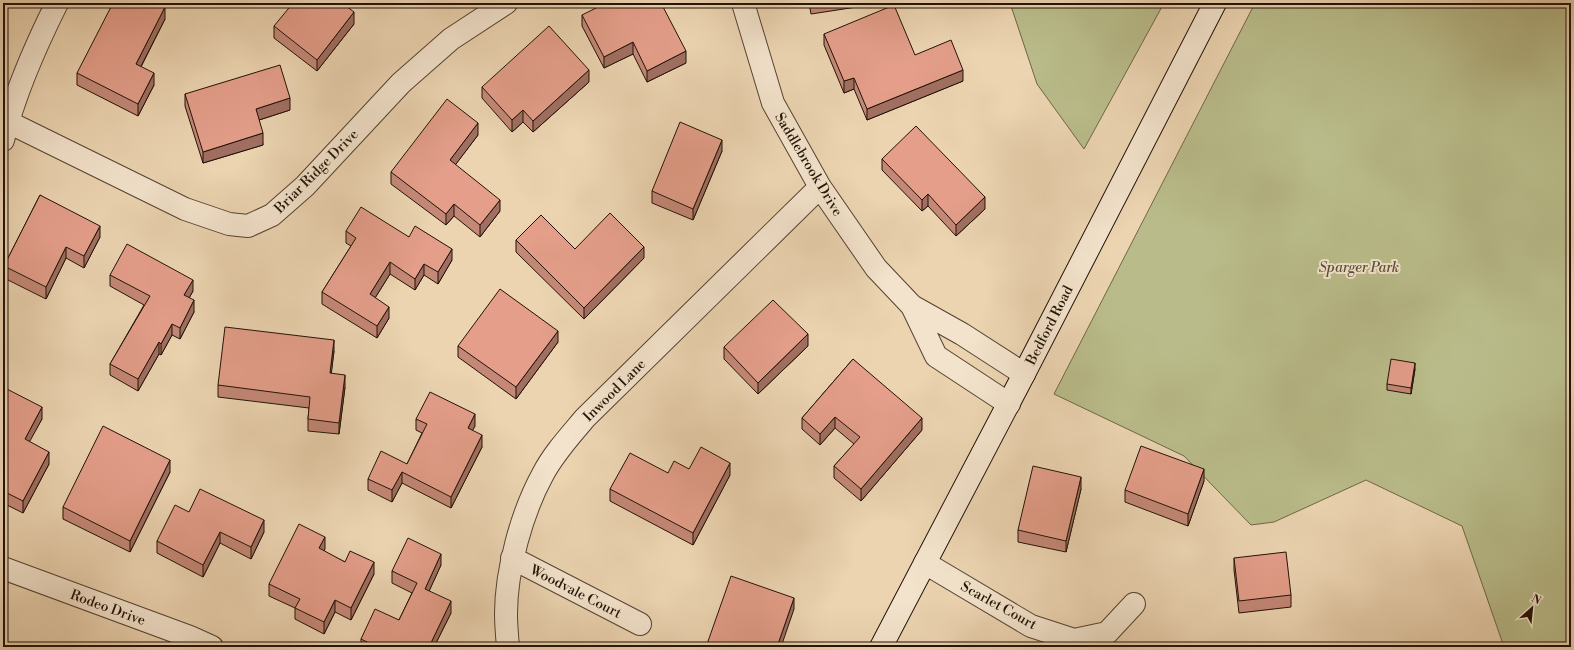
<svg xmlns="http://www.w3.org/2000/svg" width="1574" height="650" font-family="'Libre Bodoni',serif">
  <rect width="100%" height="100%" fill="#ecd4b1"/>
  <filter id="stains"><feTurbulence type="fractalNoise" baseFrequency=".005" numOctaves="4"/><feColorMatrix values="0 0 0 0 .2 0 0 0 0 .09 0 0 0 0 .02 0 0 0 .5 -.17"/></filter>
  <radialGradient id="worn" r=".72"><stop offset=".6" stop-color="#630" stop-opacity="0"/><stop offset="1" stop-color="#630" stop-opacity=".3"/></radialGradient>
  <path fill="#b9bc8a" stroke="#6e6748" d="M1010,3H1164L1084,149L1037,84Z
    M1255,3H1571V647H1504L1462,526L1366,480L1274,522L1251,525L1184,456L1054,394Z"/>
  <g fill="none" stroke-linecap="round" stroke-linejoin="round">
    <defs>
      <path id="street" d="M743,3L773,103L820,187L876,268L912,306L962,334L1024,374
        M8,122L185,209L229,224L248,226L272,215L305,186L401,83L451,39L506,3
        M3,140C15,92 35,47 57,3
        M912,306L936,356L1009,404
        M512,558L640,624
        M925,563L1031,626L1074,640L1107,633L1134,604
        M3,568L190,637L212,647
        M508,647C507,636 506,625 506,614C506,570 522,512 543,474C554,453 570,436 585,418L820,187"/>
      <path id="secondary" d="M881,647L1024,374L1215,3"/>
    </defs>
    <use href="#street" stroke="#544231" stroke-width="24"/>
    <use href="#secondary" stroke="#221206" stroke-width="24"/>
    <use href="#street" stroke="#f3e3cc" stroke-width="22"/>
    <use href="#secondary" stroke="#f3e3cc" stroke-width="22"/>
  </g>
  <path fill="#c48877" stroke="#221206" d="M809,3H883L811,14Z
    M582,15L686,63L647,82L633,54L604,68L582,26Z
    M165,19L141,67L154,85L138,116L77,85V73Z
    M354,24L317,71L274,38V26Z
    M824,34L915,55L963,81L867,120L854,89L844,93L824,45Z
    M589,82L533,132L523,122L512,132L482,98V87Z
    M185,94L290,110L259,120L263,145L203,163L185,106Z
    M478,135L455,165L500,211L480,237L454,216L446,225L391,184V172Z
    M722,151L693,220L652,203V191Z
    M882,159L985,209L956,236L928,206L922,211L882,170Z
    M40,195L100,237L84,268L66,258L46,299L4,278V266Z
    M346,231L409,237L452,260L438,284L424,275L415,290L390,274L375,298L389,318L377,338L322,304V292L351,246L346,243Z
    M516,240L575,249L644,258L584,319L516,252Z
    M110,275L193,291L189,298L194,312L180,339L172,335L161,355L159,354L138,391L110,375V364L144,305L110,286Z
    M558,342L516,399L458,357V346Z
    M808,346L758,394L724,359V347Z
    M334,351L331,373L345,387L339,434L308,431V419L309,408L218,397V385Z
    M853,359L922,430L861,501L834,478V466L854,444L835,428L820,445L802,429V418Z
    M1415,369L1411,394L1387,390V384Z
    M3,387L42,419L29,441L49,464L23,513L3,503Z
    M416,419L475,426L472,430L482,447L451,508L402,483L392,502L368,490V479L407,464L422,433L416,430Z
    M689,469L730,475L693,545L610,501V489L668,473Z
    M170,472L130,552L63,519V507Z
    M1204,481L1188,526L1125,502V490Z
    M1081,489L1066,552L1018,542V530Z
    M189,512L264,532L251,559L220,543L203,577L157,553V541Z
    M325,549L323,551L345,562L374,574L351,620L335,612L324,634L295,619V608L269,596V584Z
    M1234,558L1291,595V607L1239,613L1234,570Z
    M441,565L429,591L451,613L434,647H361V639L399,620L412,593L392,583V571Z"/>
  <path fill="#a06f61" stroke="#221206" d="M165,7V19L136,76V64Z
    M354,12V24L317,71V60Z
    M633,42V54L604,68V57Z
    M686,51V63L647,82V71Z
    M589,70V82L533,132V121Z
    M963,70V81L867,120V109Z
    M154,73V85L138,116V104Z
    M854,78V89L844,93V81Z
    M290,98V110L256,121V109Z
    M523,110V122L512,132V120Z
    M478,123V135L450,172V160Z
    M263,133V145L203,163V152Z
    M722,140V151L693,220V209Z
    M928,194V206L922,211V200Z
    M985,197V209L956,236V225Z
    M500,200V211L480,237V225Z
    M454,204V216L446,225V214Z
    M100,226V237L84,268V256Z
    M66,247V258L46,299V287Z
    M644,247V258L584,319V308Z
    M452,249V260L438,284V272Z
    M390,262V274L370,306V294Z
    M424,264V275L415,290V279Z
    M193,280V291L184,307V295Z
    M194,300V312L180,339V328Z
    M389,307V318L377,338V326Z
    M172,324V335L161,355V344Z
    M558,331V342L516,399V387Z
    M808,334V346L758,394V383Z
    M334,340V351L330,385V373Z
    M159,342V354L138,391V379Z
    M1415,363V369L1411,394V388Z
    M345,375V387L339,434V423Z
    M42,407V419L25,450V439Z
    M475,414V426L468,439V428Z
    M835,417V428L820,445V434Z
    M922,418V430L861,501V489Z
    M482,435V447L451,508V497Z
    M49,452V464L23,513V501Z
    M170,460V472L130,552V541Z
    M730,463V475L693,545V533Z
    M1204,469V481L1188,526V514Z
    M402,472V483L392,502V490Z
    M1081,477V489L1066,552V541Z
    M264,520V532L251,559V547Z
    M220,532V543L203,577V565Z
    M325,537V549L319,560V548Z
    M441,554V565L425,600V589Z
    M374,562V574L351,620V608Z
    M794,598V609L781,647H777Z
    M335,600V612L324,634V622Z
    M451,601V613L434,647H429Z"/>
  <path fill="#e49e8a" stroke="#221206" d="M113,3H157L165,7L136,64L154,73L138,104L77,73Z
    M293,3H342L354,12L317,60L274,26Z
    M606,3H661L686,51L647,71L633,42L604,57L582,15Z
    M894,5L915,55L951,40L963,70L867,109L854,78L844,81L824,34Z
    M549,26L589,70L533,121L523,110L512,120L482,87Z
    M280,65L290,98L256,109L263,133L203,152L185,94Z
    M447,99L478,123L450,160L500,200L480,225L454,204L446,214L391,172Z
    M680,122L722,140L693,209L652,191Z
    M916,126L985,197L956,225L928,194L922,200L882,159Z
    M40,195L100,226L84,256L66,247L46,287L4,266Z
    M361,207L409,237L415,226L452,249L438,272L424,264L415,279L390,262L370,294L389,307L377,326L322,292L356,238L346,231Z
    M610,213L644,247L584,308L516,240L541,215L575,249Z
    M127,244L193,280L184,295L194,300L180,328L172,324L161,344L159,342L138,379L110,364L150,296L110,275Z
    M500,289L558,331L516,387L458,346Z
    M773,300L808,334L758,383L724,347Z
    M225,327L334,340L330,373L345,375L339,423L308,419L310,397L218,385Z
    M853,359L922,418L861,489L834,466L860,437L835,417L820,434L802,418Z
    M1391,359L1415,363L1411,388L1387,384Z
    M3,387L42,407L25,439L49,452L23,501L3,491Z
    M430,392L475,414L468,428L482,435L451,497L402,472L392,490L368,479L381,451L407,464L427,424L416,419Z
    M103,426L170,460L130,541L63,507Z
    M1141,446L1204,469L1188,514L1125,490Z
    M701,447L730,463L693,533L610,489L630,453L668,473L674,461L689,469Z
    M1033,466L1081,477L1066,541L1018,530Z
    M200,489L264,520L251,547L220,532L203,565L157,541L175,505L189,512Z
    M299,524L325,537L319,548L345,562L350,551L374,562L351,608L335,600L324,622L295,608L300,599L269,584Z
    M408,538L441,554L425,589L451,601L429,647H377L361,639L375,609L399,620L417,583L392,571Z
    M1286,552L1291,595L1239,601L1234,558Z
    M731,576L794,598L777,647H706Z"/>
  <g text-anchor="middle" stroke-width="4" stroke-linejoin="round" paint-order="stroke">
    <g font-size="14" fill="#221206" stroke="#f3e3cc">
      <text transform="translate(809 164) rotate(59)" y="5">Saddlebrook Drive</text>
      <text transform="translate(316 171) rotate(-45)" y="5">Briar Ridge Drive</text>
      <text transform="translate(1049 325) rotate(-63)" y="5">Bedford Road</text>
      <text transform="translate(614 390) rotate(-45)" y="5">Inwood Lane</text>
      <text transform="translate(576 591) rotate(27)" y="5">Woodvale Court</text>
      <text transform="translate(999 605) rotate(29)" y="5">Scarlet Court</text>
      <text transform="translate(108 607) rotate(20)" y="5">Rodeo Drive</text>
    </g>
    <g font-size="14" font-style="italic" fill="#574e34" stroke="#f3e3cc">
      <text x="1359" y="272">Sparger Park</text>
    </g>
  </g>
  <rect width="1574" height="650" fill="none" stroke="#ecd4b1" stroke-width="16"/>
  <rect x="4" y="4" width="1566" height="642" fill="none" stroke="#221206" stroke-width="2"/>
  <rect x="8" y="8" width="1558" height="634" fill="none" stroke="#221206"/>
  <g transform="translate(1532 608) rotate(27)" stroke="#f3e3cc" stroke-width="3" paint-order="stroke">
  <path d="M0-3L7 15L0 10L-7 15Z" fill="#221206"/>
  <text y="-6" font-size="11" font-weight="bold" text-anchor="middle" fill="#221206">N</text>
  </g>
  <rect width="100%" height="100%" filter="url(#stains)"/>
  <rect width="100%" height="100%" fill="url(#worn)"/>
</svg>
